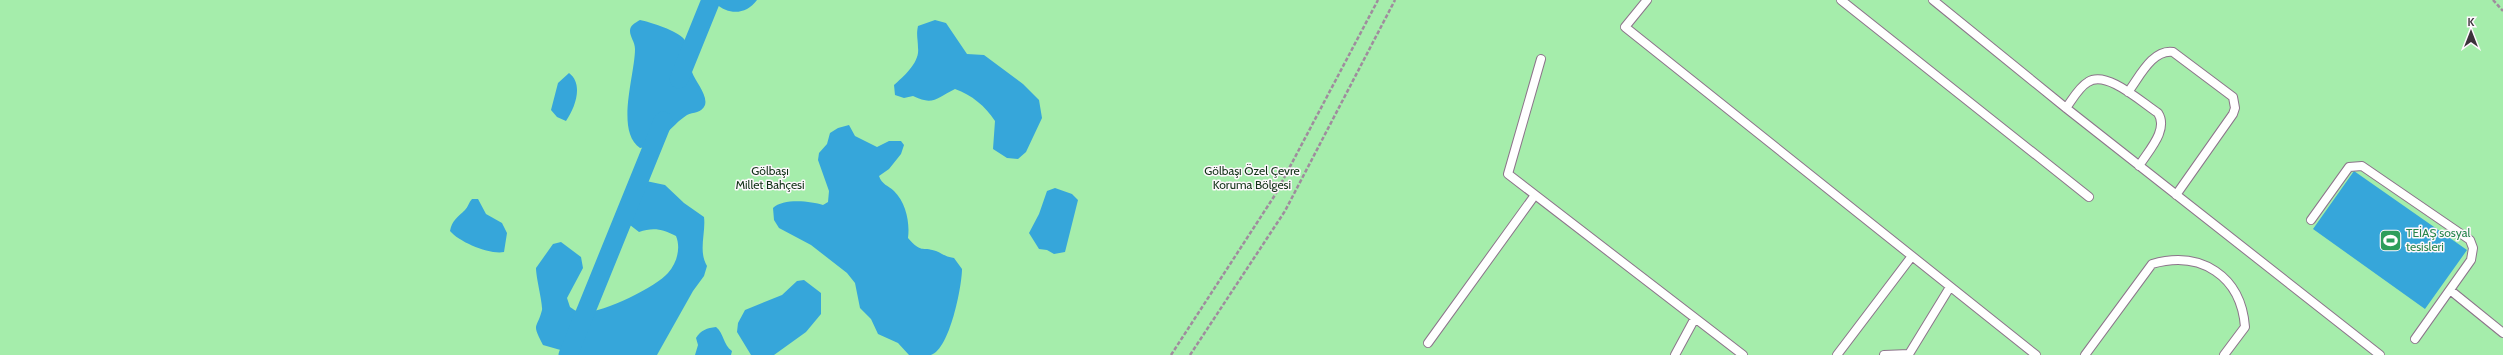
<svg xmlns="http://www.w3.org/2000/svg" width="2503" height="355" font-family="Cabin,sans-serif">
  <rect width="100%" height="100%" fill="#ffe3fb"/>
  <path fill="#a5edab" d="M0,0H2503V355H0Z"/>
  <path fill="#36a6da" d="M718,0H757C746,15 729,15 716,4Z
    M640,20C650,22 678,31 684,39C691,48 688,61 692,72C695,81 708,95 705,105C702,113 693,112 687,115C670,126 661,145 640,148C615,131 635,75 635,49C635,42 630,37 630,31C630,25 635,23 640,20Z
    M935,20L946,23L967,54L984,55L1023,84L1039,100L1042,118L1026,152L1018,159L1007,158L993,149L995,121C985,106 972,95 955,89C937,98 933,106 913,96L904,98L895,95L894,85C904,76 920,62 918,48C918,39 916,35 918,26Z
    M569,73C584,84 575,108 566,121L557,117L551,110L558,83Z
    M849,125L855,136L877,147L889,141H901L904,145L901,154L889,169L879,176C882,185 888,185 894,191C906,203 910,222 908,238C922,254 921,246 936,251C943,254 946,257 954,258L962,269C962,286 950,349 931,355C924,355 915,355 909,355L898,343L878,334L871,319L860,308L855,283L847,273L811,245L779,228L774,220L773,208C783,198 811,201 823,205L828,202L829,191L818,160L819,153L827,144L830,133L838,128Z
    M2354,171L2467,250L2425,309L2313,229Z
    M646,181L665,185L684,203L704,217C706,233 698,251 707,266L704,276L693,291L657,355H578L543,345C531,322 537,330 542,310C543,304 536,278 536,268L553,244L561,242L581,257L583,268L567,298L570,307C573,309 576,311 578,312C596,317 656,287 668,273C677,263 681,248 676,236C663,229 653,227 639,232L630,225C623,203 618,187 646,181Z
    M1055,188L1072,194L1078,200L1065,252L1054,254L1047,250L1039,249L1029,233L1039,214L1047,191Z
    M472,199H478L486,214L502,223L507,233L504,252C490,255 459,242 450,231C452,220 457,218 465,210C468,207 469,202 472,199Z
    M804,280L821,293V314L806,332L774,355H751L737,332L738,323L745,310L782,295L797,281Z
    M716,327C724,333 723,345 732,351L731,355H695L698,345L696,338C701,330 707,328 716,327Z"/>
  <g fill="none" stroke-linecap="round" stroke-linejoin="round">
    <path stroke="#36a6da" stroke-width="19" d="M679,79L711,0
      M568,355L663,121"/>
    <defs>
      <path id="service" d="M1647,0L1625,27L2036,355
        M1841,0L2089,197
        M1933,0L2066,108L2380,355
        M1541,59L1508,174L1743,355
        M2128,92C2139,78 2152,49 2173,52L2233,97L2235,108L2233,114L2176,195
        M2066,108C2072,100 2079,87 2088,82C2107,70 2141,102 2158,113C2169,130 2148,151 2139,166
        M2311,220L2349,167L2362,166L2470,240L2473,248L2471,260L2415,339
        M2450,290L2503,333
        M1428,343L1535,195
        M1675,355L1695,318
        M1837,355L1912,256
        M1884,355L1909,354L1950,287
        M2085,355L2152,264C2201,250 2241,276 2245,327L2224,355"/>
    </defs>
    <use href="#service" stroke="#8c748a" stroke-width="10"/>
    <path stroke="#9f8c9d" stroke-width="2.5" stroke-dasharray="4 2" stroke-linecap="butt" d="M2493,0L2503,11
      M1171,355L1275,195L1378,0
      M1190,355L1285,211L1395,0"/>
    <use href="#service" stroke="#fff" stroke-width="8"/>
  </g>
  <defs>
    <symbol id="stadium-square" viewBox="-11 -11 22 22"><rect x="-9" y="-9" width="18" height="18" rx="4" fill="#2e9e5b" stroke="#fef8fd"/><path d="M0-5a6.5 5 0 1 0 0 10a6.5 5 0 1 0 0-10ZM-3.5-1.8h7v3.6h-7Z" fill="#fff"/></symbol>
  </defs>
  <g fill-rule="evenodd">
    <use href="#stadium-square" x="2378" y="228" width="25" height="25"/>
  </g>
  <g text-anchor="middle" stroke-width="3" stroke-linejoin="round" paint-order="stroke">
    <g font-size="12" fill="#123217" stroke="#fef8fd">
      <text x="770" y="175">Gölbaşı<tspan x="770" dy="14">Millet Bahçesi</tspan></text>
      <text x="1252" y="175">Gölbaşı Özel Çevre<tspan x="1252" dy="14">Koruma Bölgesi</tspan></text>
    </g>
    <g font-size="12" fill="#27864d" stroke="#fef8fd" text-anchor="start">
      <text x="2406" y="237">TEİAŞ sosyal<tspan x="2406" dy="14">tesisleri</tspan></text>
    </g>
  </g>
  <g transform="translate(2471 32)" stroke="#fef8fd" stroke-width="3" paint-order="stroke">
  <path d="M0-3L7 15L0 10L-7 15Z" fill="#3c323b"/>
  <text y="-6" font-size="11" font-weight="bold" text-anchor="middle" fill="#3c323b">K</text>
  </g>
</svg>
